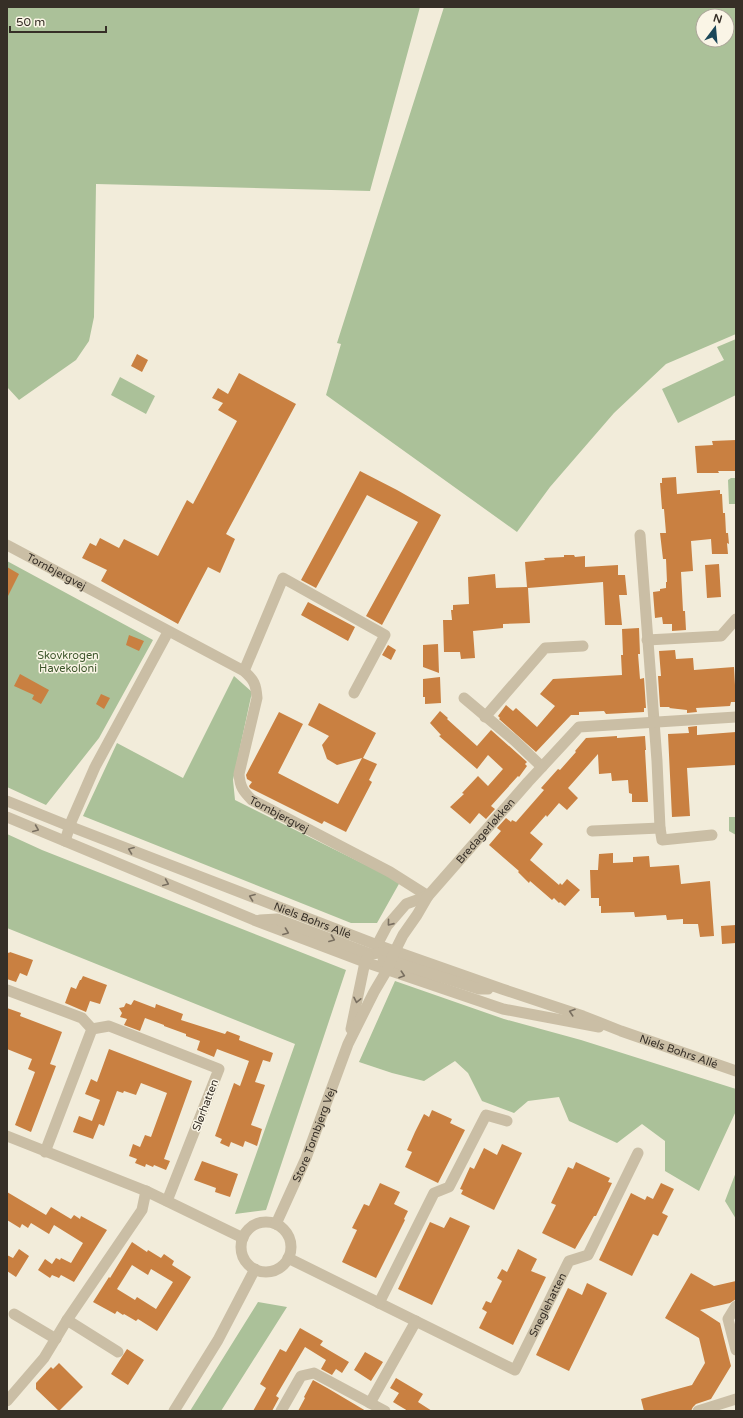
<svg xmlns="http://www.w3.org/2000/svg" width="743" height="1418" font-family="'Varela Round',sans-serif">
  <rect width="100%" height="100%" fill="#f2ecda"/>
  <path fill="#abc199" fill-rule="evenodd" d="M7,7H420L370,191L96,184L94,317L89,341L76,360L19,400L7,387Z
    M444,7H736V334L666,364L614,413L550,487L517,532L326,395L341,344L337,343ZM703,16H727V40H703Z
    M736,339V395L678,423L662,389L724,360L717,347Z
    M120,377L155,396L146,414L111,395Z
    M731,478H736V504H729L728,480Z
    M7,561L153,640L99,738L46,805L7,787Z
    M234,676L252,692L233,780L235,800L400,882L377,923H351L83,816L117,743L183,778Z
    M729,817H736V835L729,831Z
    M7,834L42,850L346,970L266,1210L235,1214L295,1044L7,928Z
    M395,981L504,1019L581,1040L736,1089V1111L699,1191L665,1171V1141L642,1124L617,1143L569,1121L559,1097L528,1101L514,1113L482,1101L468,1073L455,1061L424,1081L392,1073L359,1062Z
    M736,1172V1219L725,1201Z
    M258,1302L287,1307L221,1411H190Z"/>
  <path fill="#c98041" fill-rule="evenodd" d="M137,354L148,360L142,372L131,366Z
    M239,373L296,404L226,534L235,539L220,573L208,567L178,624L101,581L107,570L82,558L90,543L96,546L100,538L119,548L124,539L158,556L187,500L193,504L237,421L218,410L223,403L212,398L218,388L228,394Z
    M736,440V471H718L719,473H697L695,446L713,445L712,441Z
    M360,471L397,490L441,515L382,625L366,616L418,522L367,495L316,588L301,580Z
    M676,477L677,494L720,490V494H722L723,513H725L726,533H728L729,544L727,543L728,554H712L711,539L691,541L693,571L681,572L683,611H685L686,630L672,631V624H663L662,617L655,618L653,592L660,591V589L666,588V582H667L666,559H663L660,533H666L664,509H662L660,483H662V478Z
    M564,555H574L575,557L585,556V567L618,565V575H625L627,595H619L622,625H605L603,582L528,588L530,623L503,624V628L473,631L475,658L461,659L460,652H444L443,620H452L451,610H453V605L469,604L468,577L495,574L496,588L527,587L525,562L545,560L544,558L564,557Z
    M719,564L721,597L707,598L705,565Z
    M7,567L19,574L7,598Z
    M308,602L355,627L348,641L301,615Z
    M639,628L640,654H638L640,679L644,678L646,708H644V712L606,714L604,711L579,712V715H571L536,752L499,719L500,718L498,716L506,705L513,711L516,708L537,727L555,706L540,694L553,679L622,675L621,655H623L622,629Z
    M129,635L144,641L139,651L126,645Z
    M438,644L439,673L423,667V645Z
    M388,645L396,650L391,660L382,655Z
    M675,650L676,659L693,658L694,670L734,667L735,685L736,684V702H731L730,706L696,708L697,712L687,713V710L669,708L670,707H660L658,676H661L659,651Z
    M20,674L49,690L41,704L32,699L34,695L14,686Z
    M440,677L441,703L425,704V697H423V679Z
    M101,694L110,698L104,709L96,704Z
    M319,703L376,733L363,758L377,764L369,780L372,782L346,832L324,821L322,824L250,788L249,786L252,782L247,779L246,775L279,712L303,724L278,773L338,804L362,758L337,765L327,759L322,745L329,736L308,725Z
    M440,711L448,718L447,719L477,746L491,730L527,762L525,764L527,766L519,777L518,776L491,806L495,809L486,819L479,813L470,824L450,807L464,794L462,793L478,776L488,786L503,769L488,755L477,769L439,736L441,735L430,723Z
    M697,726V735L736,732V765L687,768L690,816L672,817L668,734L689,733L688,727Z
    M617,736V738L645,736L646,750H645L648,802H632V794L629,793L628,780L612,781L611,773L599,774L598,754L568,788L578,798L567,810L559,803L547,817L546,815L530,833L543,844L530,860L559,885L560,883L562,885L567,879L580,890L565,906L560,902L559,903L554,898L552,900L530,881L529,883L518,872L519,871L489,845L501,831L497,828L506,818L511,822L512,820L516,822L544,790L541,788L558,769L560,770L576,752L575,751L586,738Z
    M613,853V863L633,862V857L649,856L650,867L679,865L681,884L710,881L714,936L700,937L698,924H683V919L667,920L666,915L635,917L634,912L601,913V906H599V898H591L590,870H598L599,854Z
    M736,925V943L722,944L721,926Z
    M7,952L9,953L10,952L33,960L27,976L20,973L16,982L7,979Z
    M83,976L107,985L100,1004L90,1001L86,1012L65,1003L71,987L76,989L80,980H81Z
    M134,1000L155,1008L156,1004L183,1014L181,1020L225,1034L227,1031L240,1036L239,1040L273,1053L270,1062L263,1060L255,1082L265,1085L251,1125L262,1129L257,1146L245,1141L243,1147L231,1142L229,1147L220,1143L222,1139L215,1136L234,1083L240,1086L249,1061L217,1049L214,1057L197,1050L200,1041L186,1036V1034L164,1026V1025L145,1018L140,1031L124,1025L127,1019L120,1017L122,1013L119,1008L124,1007L126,1003L131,1005Z
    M7,1008L21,1013L20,1016L62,1032L50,1064L56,1066L31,1132L15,1125L35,1072L28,1069L32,1059L7,1049Z
    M109,1049L192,1081L164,1159L170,1161L166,1170L154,1165L153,1167L146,1164L145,1167L135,1163L137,1159L129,1156L133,1144L140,1147L145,1135L151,1137L167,1093L141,1083L136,1095L124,1091L123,1093L117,1091L104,1126L99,1124L93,1139L73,1132L79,1116L92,1121L100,1100L85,1094L91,1079L97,1082Z
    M432,1110L452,1119L450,1123L465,1130L438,1183L405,1167L412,1152L407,1150L415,1132L424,1114L429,1117Z
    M502,1144L522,1153L494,1210L461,1194L463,1190L460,1189L470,1167L474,1169L484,1148L497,1155Z
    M202,1161L238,1174L230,1197L215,1192L216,1188L194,1180Z
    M576,1162L610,1178L608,1182L612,1183L596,1216H594L575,1249L542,1233L556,1205L551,1203L568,1167L573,1169Z
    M380,1183L400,1192L394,1204L408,1211L404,1219L405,1220L376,1278L342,1262L357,1230L352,1228L364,1204L369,1206Z
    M661,1183L674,1189L662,1213L668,1216L658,1236L653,1234L632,1276L599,1260L631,1193L645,1200L647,1196L653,1199Z
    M7,1192L46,1215L51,1207L71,1219L74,1215L80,1219L81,1216L107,1230L74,1282L61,1275L59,1278L52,1275L50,1278L38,1270L45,1259L52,1264L56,1258L60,1260L61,1258L71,1263L83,1243L54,1225L49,1234L31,1223L28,1228L22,1224L20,1228L7,1220Z
    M450,1217L470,1226L432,1305L398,1289L430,1222L444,1228Z
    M132,1242L147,1252L148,1250L161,1258L164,1254L174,1261L172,1265L191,1277L157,1331L138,1319L136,1321L124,1314L123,1315L117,1311L115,1314L93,1302L109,1277L110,1278ZM132,1265L148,1275L151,1269L173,1282L156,1309L137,1297L135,1300L117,1289Z
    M19,1249L29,1256L16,1277L7,1271V1255L13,1258Z
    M518,1249L537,1259L531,1271L546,1277L513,1345L479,1328L487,1312L482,1309L486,1301L491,1303L502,1281L497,1278L502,1269L507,1272Z
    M691,1273L714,1286L736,1281V1299L730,1303L700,1310L720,1323L731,1366L711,1399L696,1404L693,1407L691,1411H644L641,1399L692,1385L705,1363L699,1338L665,1318Z
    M587,1283L607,1293L569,1371L536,1355L568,1288L582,1295Z
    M300,1328L323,1341L320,1345L349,1362L342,1373L336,1369L332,1375L321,1369L326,1360L305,1347L276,1396L279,1398L272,1411H253L266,1388L260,1384L280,1349L286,1352Z
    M127,1349L144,1360L128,1385L111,1374Z
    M365,1352L383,1362L371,1381L354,1370Z
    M59,1363L83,1387L59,1411L36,1389V1383L51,1367L53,1369Z
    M396,1378L423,1394L418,1402L432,1411H408L393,1402L399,1393L390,1388Z
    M313,1380L329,1389L366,1411H298L305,1398L304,1397Z"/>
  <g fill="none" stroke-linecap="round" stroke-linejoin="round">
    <g stroke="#cabea5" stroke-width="11">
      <path d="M640,535L657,761L660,828L662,840L712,835"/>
      <path id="s1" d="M7,545L244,671C254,680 256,684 257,698L239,774C240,787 243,791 252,800L390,872L428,896"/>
      <path d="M647,640L721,636L736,619"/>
      <path d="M244,671L283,578L385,635L354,693"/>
      <path d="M464,698L515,741L542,767"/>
      <path d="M485,717L545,648L583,646"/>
      <path d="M592,831L660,828"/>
      <path d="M65,841L71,822L95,767L168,632"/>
      <path d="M377,945L387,926L406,904L428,896"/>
      <path id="s2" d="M395,951L403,935L417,915L428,896L528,782L579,727L736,717"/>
      <path d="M7,990L82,1018L92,1029L45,1152"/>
      <path d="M92,1029L109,1026L219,1069L167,1201"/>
      <path d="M7,1136L146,1191L243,1238"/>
      <path id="s3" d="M288,1258L515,1370L569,1261L588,1255L638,1153"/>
      <path d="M379,1303L434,1193L449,1187L486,1115L507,1121"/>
      <path d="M736,1306L728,1319L736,1350"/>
      <path d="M14,1314L56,1339"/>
      <path d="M67,1320L118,1352"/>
      <path d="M7,1401L44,1358L67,1320L142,1210L146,1191"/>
      <path d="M370,1403L416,1321"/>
      <path d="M281,1411L301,1376L314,1373L385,1411"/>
      <path d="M698,1411L736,1399"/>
    </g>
    <g stroke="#cabea5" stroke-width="11">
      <path id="s4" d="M7,801L69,826L377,945L502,989L583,1016L621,1031L736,1071"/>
      <path d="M7,817L254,920L365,962L503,1009L599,1027"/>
      <path d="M260,920L277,919L370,954L390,952"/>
      <path d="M383,961H391L479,989H488"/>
      <path d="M351,1029L365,962L368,956"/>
      <circle cx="266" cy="1247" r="25"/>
      <path id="s5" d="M276,1224L306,1158L348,1044L374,992L387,970L395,951"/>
      <path d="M174,1411L218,1340L255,1269"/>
    </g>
  </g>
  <defs><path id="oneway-chevron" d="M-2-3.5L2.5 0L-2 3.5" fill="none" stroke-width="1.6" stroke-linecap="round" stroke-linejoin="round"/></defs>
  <g stroke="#796f60">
    <use href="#oneway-chevron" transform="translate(36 829) rotate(23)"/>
    <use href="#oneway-chevron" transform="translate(131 850) rotate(-159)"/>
    <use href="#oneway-chevron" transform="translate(166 883) rotate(23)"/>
    <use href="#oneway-chevron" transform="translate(252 897) rotate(-159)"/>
    <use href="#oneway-chevron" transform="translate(390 923) rotate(129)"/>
    <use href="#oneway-chevron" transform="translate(286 932) rotate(21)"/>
    <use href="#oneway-chevron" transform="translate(332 939) rotate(21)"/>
    <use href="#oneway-chevron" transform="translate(402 975) rotate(18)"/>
    <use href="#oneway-chevron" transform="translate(357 1000) rotate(102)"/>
    <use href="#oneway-chevron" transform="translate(572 1012) rotate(-162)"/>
  </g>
  <g text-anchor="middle" stroke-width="3" stroke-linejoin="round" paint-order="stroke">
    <g font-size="11" fill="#362f27" stroke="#faf5e6">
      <text dy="4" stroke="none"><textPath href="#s1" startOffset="56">Tornbjergvej</textPath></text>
      <text dy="4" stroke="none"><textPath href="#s1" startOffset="438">Tornbjergvej</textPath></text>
      <text dy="4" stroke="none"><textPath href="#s2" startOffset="151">Bredagerløkken</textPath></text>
      <text dy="4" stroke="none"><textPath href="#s4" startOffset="328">Niels Bohrs Allé</textPath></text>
      <text dy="4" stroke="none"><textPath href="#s4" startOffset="717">Niels Bohrs Allé</textPath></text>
      <text transform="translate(205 1105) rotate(-69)" y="4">Slørhatten</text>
      <text dy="4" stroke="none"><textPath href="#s5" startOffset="97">Store Tornbjerg Vej</textPath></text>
      <text dy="4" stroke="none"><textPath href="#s3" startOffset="326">Sneglehatten</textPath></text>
    </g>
    <g font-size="11" fill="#3c552a" stroke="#faf5e6">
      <text x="68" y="659">Skovkrogen<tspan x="68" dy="13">Havekoloni</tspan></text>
    </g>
  </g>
  <rect width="743" height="1418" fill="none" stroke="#362f27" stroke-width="16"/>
  <g transform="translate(715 28) rotate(16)"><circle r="19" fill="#faf5e6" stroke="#aca69a"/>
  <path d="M0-3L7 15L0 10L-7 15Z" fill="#1b4759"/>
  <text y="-6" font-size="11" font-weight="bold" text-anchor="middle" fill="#362f27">N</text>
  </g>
  <path d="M10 26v6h96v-6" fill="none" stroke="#362f27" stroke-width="2"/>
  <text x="16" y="26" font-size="12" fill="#362f27" stroke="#faf5e6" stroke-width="3" paint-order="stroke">50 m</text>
</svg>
